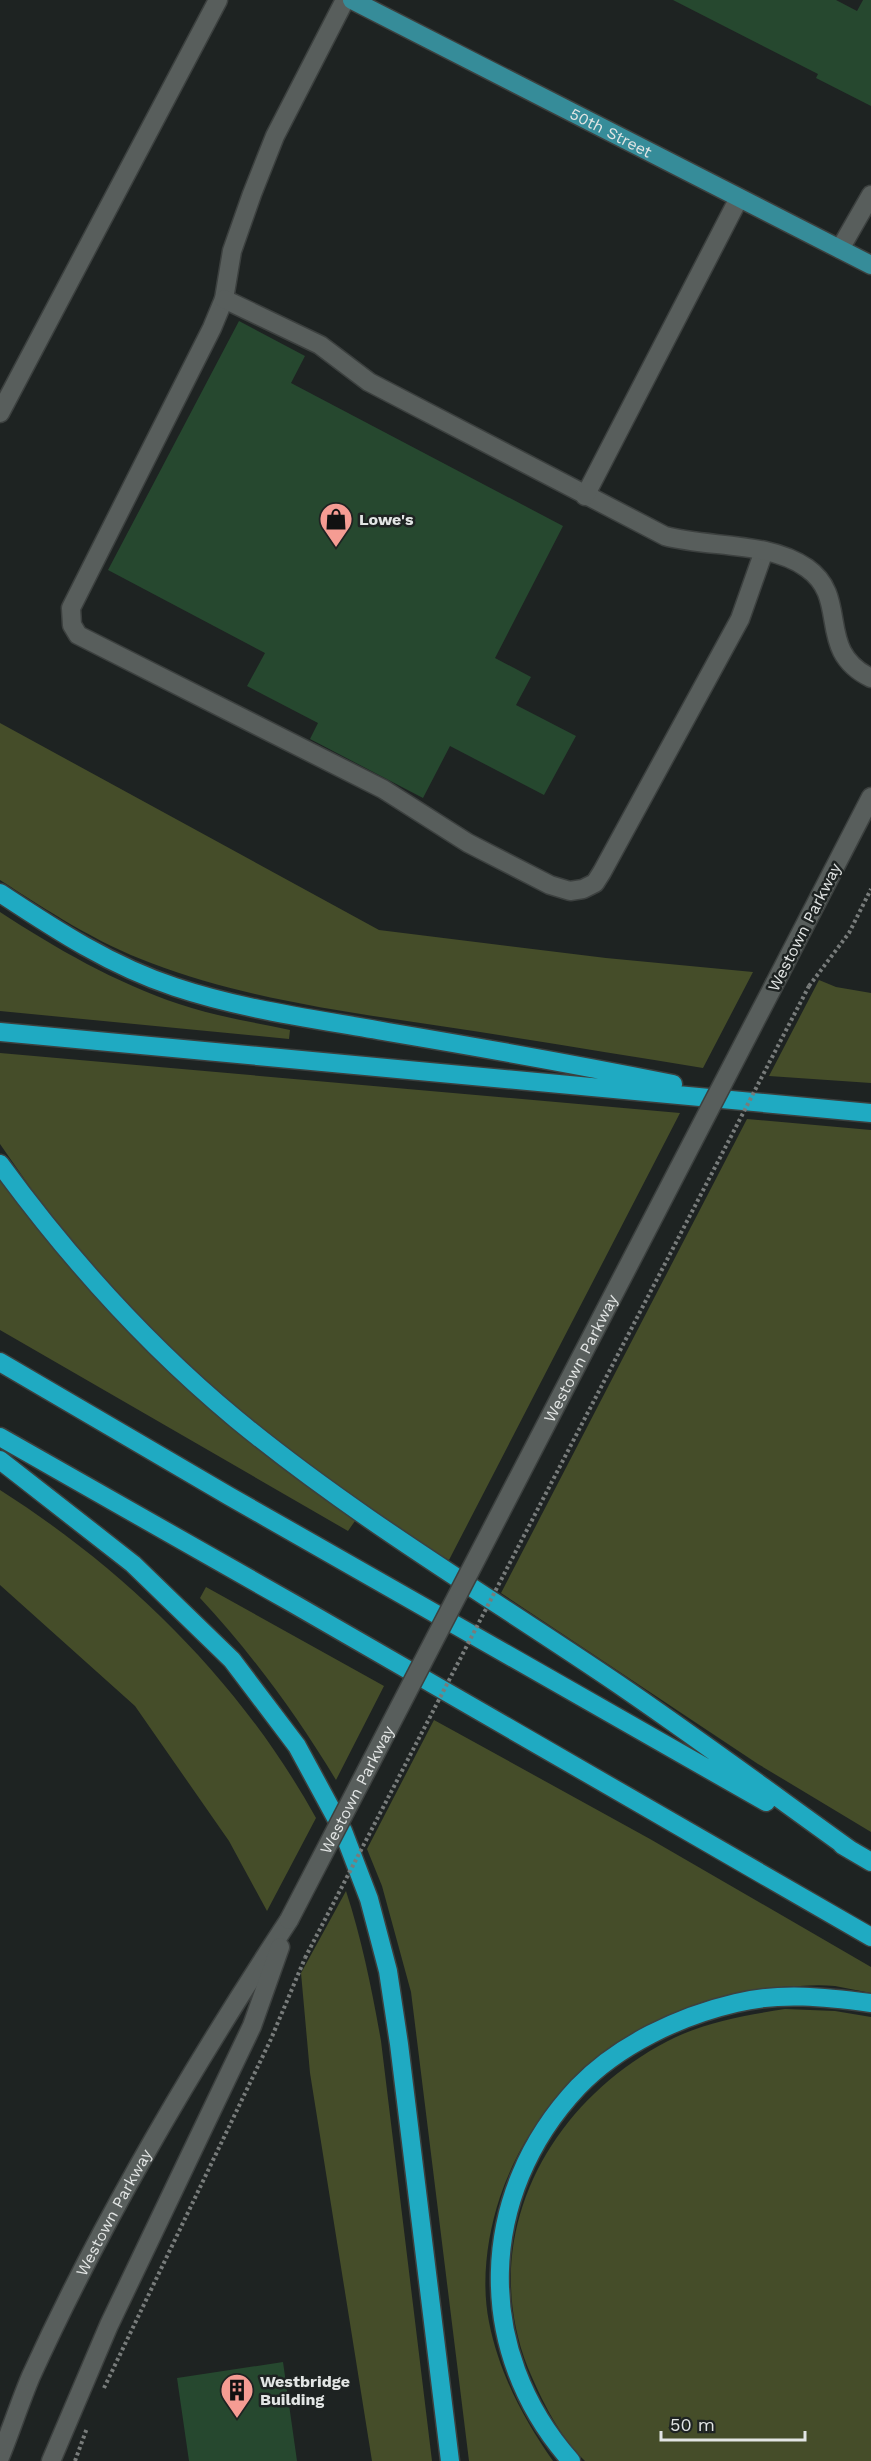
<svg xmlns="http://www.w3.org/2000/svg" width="871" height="2461" font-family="'Work Sans',sans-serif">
  <rect width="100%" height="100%" fill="#1e2322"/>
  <path fill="#454d29" d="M0,723L379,930L606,958L753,972L703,1068C618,1054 533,1040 447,1027C347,1012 246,999 151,963C97,943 48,911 0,880Z
    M0,912C55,948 116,983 179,1004C214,1016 253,1022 290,1030L289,1039L0,1011Z
    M819,980L836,987L871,993V1083L769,1076Z
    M0,1053L680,1113L449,1560L431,1551L381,1518L269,1437L193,1370L97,1274L50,1216L0,1144Z
    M747,1119L871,1130V1832L758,1764L501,1593Z
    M0,1180L67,1262L357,1518L348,1531L0,1330Z
    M0,1490C129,1572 242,1684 316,1818L267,1911L229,1841L135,1706L0,1585Z
    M206,1587L384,1686L336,1780C296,1714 252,1654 200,1598Z
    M434,1720L650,1839L871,1967V1993C859,1991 847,1988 835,1986C818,1984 799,1986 781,1987C655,1996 541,2076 500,2197C487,2236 481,2282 489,2322C499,2373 524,2420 553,2461H469L411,1992L382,1886L367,1849Z
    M346,1891C362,1940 372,1990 381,2041L432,2461H372L310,2073L301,1973Z
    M785,2009L835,2011L871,2017V2461H585C559,2436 542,2401 528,2368C475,2234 551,2097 676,2037C710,2021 748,2015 785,2009Z"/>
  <path fill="#26482f" d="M673,0H836L857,11L863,0H871V106L816,78L818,74Z
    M239,321L305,356L291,383L563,526L495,658L531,677L516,705L576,736L544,795L450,746L423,798L310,739L318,723L247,686L265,653L108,570Z
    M283,2362L297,2461H189L177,2378Z"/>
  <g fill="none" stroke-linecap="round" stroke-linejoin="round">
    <defs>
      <g id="minor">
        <path d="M345,0L275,136L252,194L232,251L224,299L212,328L71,608L72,625L78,635L383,789L468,843L550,885L570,891L583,889L595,883L602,872L740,619L764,551"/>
        <path d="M840,249L871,195"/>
        <path d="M224,299L320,345L369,382L665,536C709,548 768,541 807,568C851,599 814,650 871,678"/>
        <path d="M0,413L218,0"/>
        <path d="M585,496L739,198"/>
        <path d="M775,983L871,797"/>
        <path id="s1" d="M0,2457C11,2430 20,2402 31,2376C104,2216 193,2066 289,1920"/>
        <path d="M51,2461L109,2325L252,2026L280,1947"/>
      </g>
      <g id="major">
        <path id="s2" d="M352,0L871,265"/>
      </g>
      <path id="highway" d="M0,893C56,930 111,966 175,987C244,1010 316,1019 388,1032C483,1048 578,1065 673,1084
        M0,1032L871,1113
        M0,1164C68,1257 147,1345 236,1419C356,1518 490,1597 618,1684C697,1738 774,1795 852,1851
        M0,1362L229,1496L766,1802
        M0,1437L294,1604L871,1937
        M0,1460L133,1564L232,1660L297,1746L343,1831L369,1899L388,1971L399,2044L450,2461
        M842,1845L871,1862
        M571,2461C473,2351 477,2194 578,2087C618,2045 680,2016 736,2003C780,1992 826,1997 871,2003"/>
    </defs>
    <use href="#minor" stroke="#3c403f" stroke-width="21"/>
    <use href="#major" stroke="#3c403f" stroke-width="21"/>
    <use href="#highway" stroke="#3c403f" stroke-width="21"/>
    <path stroke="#787c7b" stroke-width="4" stroke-dasharray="3 3" stroke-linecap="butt" d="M809,986L849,933L871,889
      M104,2388L271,2039L305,1958
      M75,2461L87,2428"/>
    <use href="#minor" stroke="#585e5c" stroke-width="18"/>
    <use href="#major" stroke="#368c99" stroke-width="18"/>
    <use href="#highway" stroke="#1faac2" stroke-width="18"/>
    <defs>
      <g id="minor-bridge">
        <path id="s3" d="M289,1920L775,983"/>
      </g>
    </defs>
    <use href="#minor-bridge" stroke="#3c403f" stroke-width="21" stroke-linecap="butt"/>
    <path stroke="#787c7b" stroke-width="4" stroke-dasharray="3 3" stroke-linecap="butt" d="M305,1958L809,986"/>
    <use href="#minor-bridge" stroke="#585e5c" stroke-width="18"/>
  </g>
  <defs>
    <symbol id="shop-pin" viewBox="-11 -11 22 30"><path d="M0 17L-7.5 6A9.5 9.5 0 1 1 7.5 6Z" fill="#f59c93" stroke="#1e2322"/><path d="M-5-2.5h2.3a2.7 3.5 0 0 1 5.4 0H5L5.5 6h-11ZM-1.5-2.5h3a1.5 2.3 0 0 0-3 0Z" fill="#111"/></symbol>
    <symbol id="building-pin" viewBox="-11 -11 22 30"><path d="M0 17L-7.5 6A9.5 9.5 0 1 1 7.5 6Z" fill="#f59c93" stroke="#1e2322"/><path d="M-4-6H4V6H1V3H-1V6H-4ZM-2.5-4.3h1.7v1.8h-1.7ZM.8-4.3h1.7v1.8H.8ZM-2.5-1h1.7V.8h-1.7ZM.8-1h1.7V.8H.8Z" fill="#111"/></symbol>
  </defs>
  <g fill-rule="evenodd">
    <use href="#shop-pin" x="317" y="500" width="38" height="52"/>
    <use href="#building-pin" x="218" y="2371" width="38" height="52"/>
  </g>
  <g text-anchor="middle" stroke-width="5" stroke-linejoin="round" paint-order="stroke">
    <g font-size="16" fill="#e2e5e4" stroke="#1e2322">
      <text dy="6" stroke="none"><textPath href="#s2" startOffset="291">50th Street</textPath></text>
      <text transform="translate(804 927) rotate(-63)" y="6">Westown Parkway</text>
      <text dy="6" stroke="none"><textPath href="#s3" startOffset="633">Westown Parkway</textPath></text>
      <text dy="6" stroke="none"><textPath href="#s3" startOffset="147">Westown Parkway</textPath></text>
      <text dy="6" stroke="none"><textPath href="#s1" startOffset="270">Westown Parkway</textPath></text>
    </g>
    <g font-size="16" font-weight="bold" fill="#e2e5e4" stroke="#1e2322" text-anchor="start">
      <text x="359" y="525">Lowe's</text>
      <text x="260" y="2387">Westbridge<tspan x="260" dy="18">Building</tspan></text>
    </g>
  </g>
  <path d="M661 2431v9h144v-9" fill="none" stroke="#e2e5e4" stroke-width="3"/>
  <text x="670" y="2431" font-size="18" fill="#e2e5e4" stroke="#1e2322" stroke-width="4.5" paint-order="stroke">50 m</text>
</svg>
